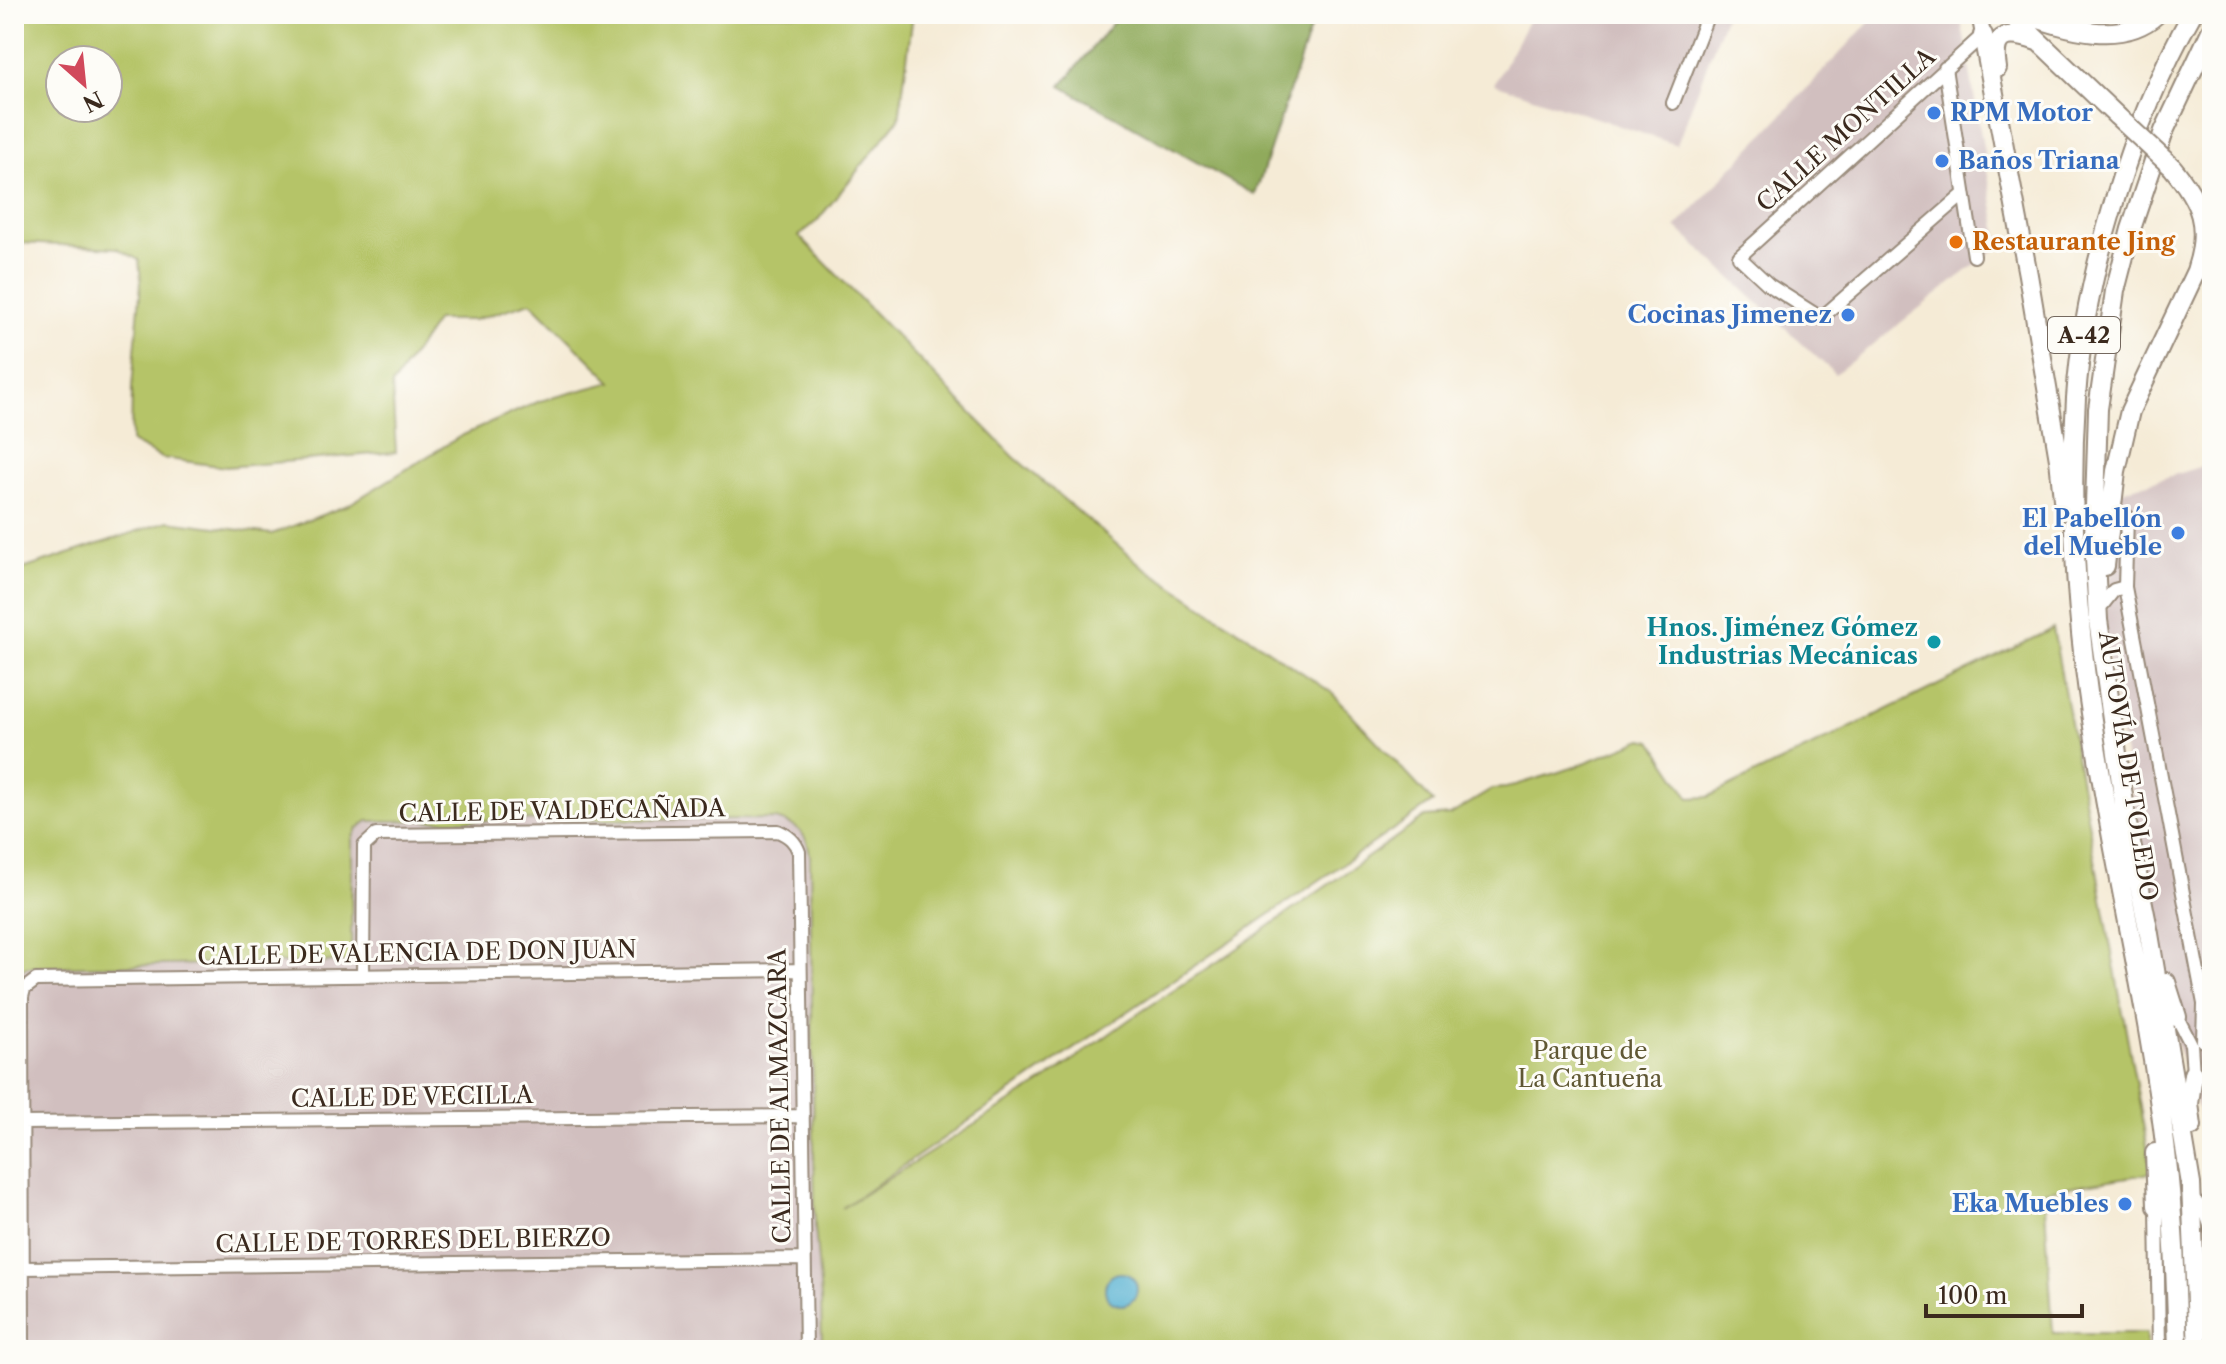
<svg xmlns="http://www.w3.org/2000/svg" width="2226" height="1364" font-family="'Libre Caslon Text',serif">
  <rect width="100%" height="100%" fill="#fdfcf7"/>
  <filter id="ink" filterUnits="userSpaceOnUse"><feTurbulence type="fractalNoise" baseFrequency=".0125" numOctaves="2"/><feDisplacementMap in="SourceGraphic" scale="16" xChannelSelector="R" yChannelSelector="G"/><feConvolveMatrix kernelMatrix="1 2 1 2 8 2 1 2 1" color-interpolation-filters="sRGB"/></filter>
  <filter id="wash" filterUnits="userSpaceOnUse"><feTurbulence type="fractalNoise" baseFrequency=".006" numOctaves="4" result="noise"/><feDisplacementMap in="SourceGraphic" scale="32" xChannelSelector="R" yChannelSelector="G"/><feGaussianBlur stdDeviation="1.8" result="paint"/><feColorMatrix in="noise" values="0 0 0 0 0 0 0 0 0 0 0 0 0 0 0 0 0 1.4 0 .05"/><feComposite in="paint" operator="in"/></filter>
  <g filter="url(#wash)">
    <rect width="100%" height="100%" fill="#f5ebd6"/>
    <path fill="#d1bfbf" d="M1532,14H1726L1677,145L1494,84Z
      M1877,14H1960L2000,245L1835,374L1676,227Z
      M2212,463V1201L2199,1111L2171,1026L2104,633L2119,492Z
      M381,819H775L792,823L803,833L809,843L810,856L815,1226L821,1298L822,1350H14V974L27,967L351,962L352,839L357,829L368,821Z"/>
    <path fill="#b5c467" stroke="#787742" stroke-width="2" fill-rule="evenodd" d="M14,14H913L899,119L817,221L799,236L1014,457L1141,565L1331,692L1433,802L842,1208L1047,1079L1130,1019L1231,953L1425,817L1450,815L1493,789L1506,788L1572,768L1643,739L1652,741L1690,798L1708,797L2053,629L2152,1173L2044,1191L2053,1333H2147V1350H822L821,1298L815,1226L810,856C808,833 796,824 775,819L368,821L357,829L352,839L351,962L27,967L14,974V572L168,521L272,534L348,505L461,436L540,401L612,382L531,302L474,320H437L392,385L396,452L226,467L162,458L131,442L132,387L141,282L139,260L117,248L21,243L14,246ZM60,60H108V108H60Z"/>
    <path fill="#90aa5c" stroke="#666a3d" stroke-width="2" d="M1120,14H1315L1255,195L1061,86Z"/>
    <path fill="#53b0d1" stroke="#476d78" stroke-width="2" d="M1105 1289a16 16 0 1 1 32 0a16 16 0 1 1-32 0Z"/>
  </g>
  <g filter="url(#ink)">
    <g fill="none" stroke-linecap="round" stroke-linejoin="round">
      <defs>
        <path id="minor" d="M1945,68L1974,256
          M1673,103L1708,14
          M1964,194L1821,318L1769,285L1739,257L1983,35
          M2127,516L2125,587L2204,1004L2203,1041
          M2103,604L2114,590L2125,587
          M363,975L364,846L376,835L778,831C789,836 795,841 799,852L806,1350
          M2177,1017L2191,1044L2193,1074
          M21,1123L803,1116
          M2193,1198L2207,1216L2212,1231
          M2157,1206L2159,1350
          M21,1268L804,1259
          M23,1350L22,997L24,989L36,980L799,970"/>
        <path id="major" d="M1979,14L1983,35"/>
        <path id="highway" d="M2010,14L2117,116
          M2024,14C2066,28 2121,47 2157,14
          M1983,35L2028,275L2059,459L2064,509
          M1997,68C1991,32 2008,31 2037,41
          M2105,566L2116,471L2130,411L2196,271C2211,226 2201,202 2172,167
          M2166,982L2177,1017
          M2192,1126L2189,1104L2193,1074
          M2155,1153L2157,1206
          M2178,1350C2176,1284 2174,1218 2166,1152C2149,1006 2113,864 2092,720C2076,615 2069,505 2076,398C2084,277 2132,120 2192,14
          M2198,1350L2191,1184L2149,934L2127,824L2098,620L2094,538L2098,409L2115,291L2131,229L2164,131L2212,29"/>
      </defs>
      <use href="#minor" stroke="#988a7a" stroke-width="16"/>
      <use href="#major" stroke="#988a7a" stroke-width="18"/>
      <use href="#highway" stroke="#988a7a" stroke-width="22"/>
      <use href="#minor" stroke="#fff" stroke-width="12"/>
      <use href="#major" stroke="#fff" stroke-width="14"/>
      <use href="#highway" stroke="#fff" stroke-width="18"/>
      <defs>
        <path id="highway-bridge" d="M2117,116L2172,167"/>
      </defs>
      <use href="#highway-bridge" stroke="#988a7a" stroke-width="22" stroke-linecap="butt"/>
      <use href="#highway-bridge" stroke="#fff" stroke-width="18"/>
    </g>
  </g>
  <g fill="#3f7fe0" stroke="#fdfcf7" stroke-width="3">
    <circle cx="1934" cy="113" r="8"/>
    <circle cx="1942" cy="161" r="8"/>
    <circle cx="1848" cy="315" r="8"/>
    <circle cx="2178" cy="533" r="8"/>
    <circle cx="2125" cy="1204" r="8"/>
  </g>
  <circle fill="#e8710a" stroke="#fdfcf7" stroke-width="3" cx="1956" cy="242" r="8"/>
  <circle fill="#0f9aa8" stroke="#fdfcf7" stroke-width="3" cx="1934" cy="642" r="8"/>
  <g text-anchor="middle" stroke-width="6" stroke-linejoin="round" paint-order="stroke">
    <rect fill="#fdfcf7" stroke="#75695f" stroke-width="2" x="2048" y="317" width="72" height="36" rx="6"/>
    <g font-size="22" font-weight="bold" fill="#3b2a1e">
      <text x="2084" y="343">A-42</text>
    </g>
    <g font-size="24" font-weight="bold" fill="#366cbe" stroke="#fdfcf7" text-anchor="end">
      <text x="1950" y="121" text-anchor="start">RPM Motor</text>
      <text x="1958" y="169" text-anchor="start">Baños Triana</text>
      <text x="1832" y="323">Cocinas Jimenez</text>
      <text x="2162" y="527">El Pabellón<tspan x="2162" dy="28">del Mueble</tspan></text>
      <text x="2109" y="1212">Eka Muebles</text>
    </g>
    <g font-size="24" fill="#3b2a1e" stroke="#fdfcf7">
      <text transform="translate(1846 130) rotate(-42)" y="8">CALLE MONTILLA</text>
      <text transform="translate(2128 766) rotate(81)" y="8">AUTOVÍA DE TOLEDO</text>
      <text transform="translate(562 811) rotate(-1)" y="8">CALLE DE VALDECAÑADA</text>
      <text transform="translate(417 953) rotate(-1)" y="8">CALLE DE VALENCIA DE DON JUAN</text>
      <text transform="translate(780 1096) rotate(-91)" y="8">CALLE DE ALMAZCARA</text>
      <text transform="translate(412 1097) rotate(-1)" y="8">CALLE DE VECILLA</text>
      <text transform="translate(413 1241) rotate(-1)" y="8">CALLE DE TORRES DEL BIERZO</text>
    </g>
    <g font-size="24" font-weight="bold" fill="#c56008" stroke="#fdfcf7" text-anchor="start">
      <text x="1972" y="250">Restaurante Jing</text>
    </g>
    <g font-size="24" font-weight="bold" fill="#0d838f" stroke="#fdfcf7" text-anchor="end">
      <text x="1918" y="636">Hnos. Jiménez Gómez<tspan x="1918" dy="28">Industrias Mecánicas</tspan></text>
    </g>
    <g font-size="24" fill="#605834" stroke="#fdfcf7">
      <text x="1590" y="1059">Parque de<tspan x="1590" dy="28">La Cantueña</tspan></text>
    </g>
  </g>
  <rect width="2226" height="1364" fill="none" stroke="#fdfcf7" stroke-width="48"/>
  <g transform="translate(84 84) rotate(153)"><circle r="38" fill="#fdfcf7" stroke="#afa8a0" stroke-width="2"/>
  <path d="M0-6L14 30L0 20L-14 30Z" fill="#d1495b"/>
  <text y="-12" font-size="22" font-weight="bold" text-anchor="middle" fill="#3b2a1e">N</text>
  </g>
  <path d="M1926 1304v12h156v-12" fill="none" stroke="#3b2a1e" stroke-width="4"/>
  <text x="1938" y="1304" font-size="24" fill="#3b2a1e" stroke="#fdfcf7" stroke-width="6" paint-order="stroke">100 m</text>
</svg>
